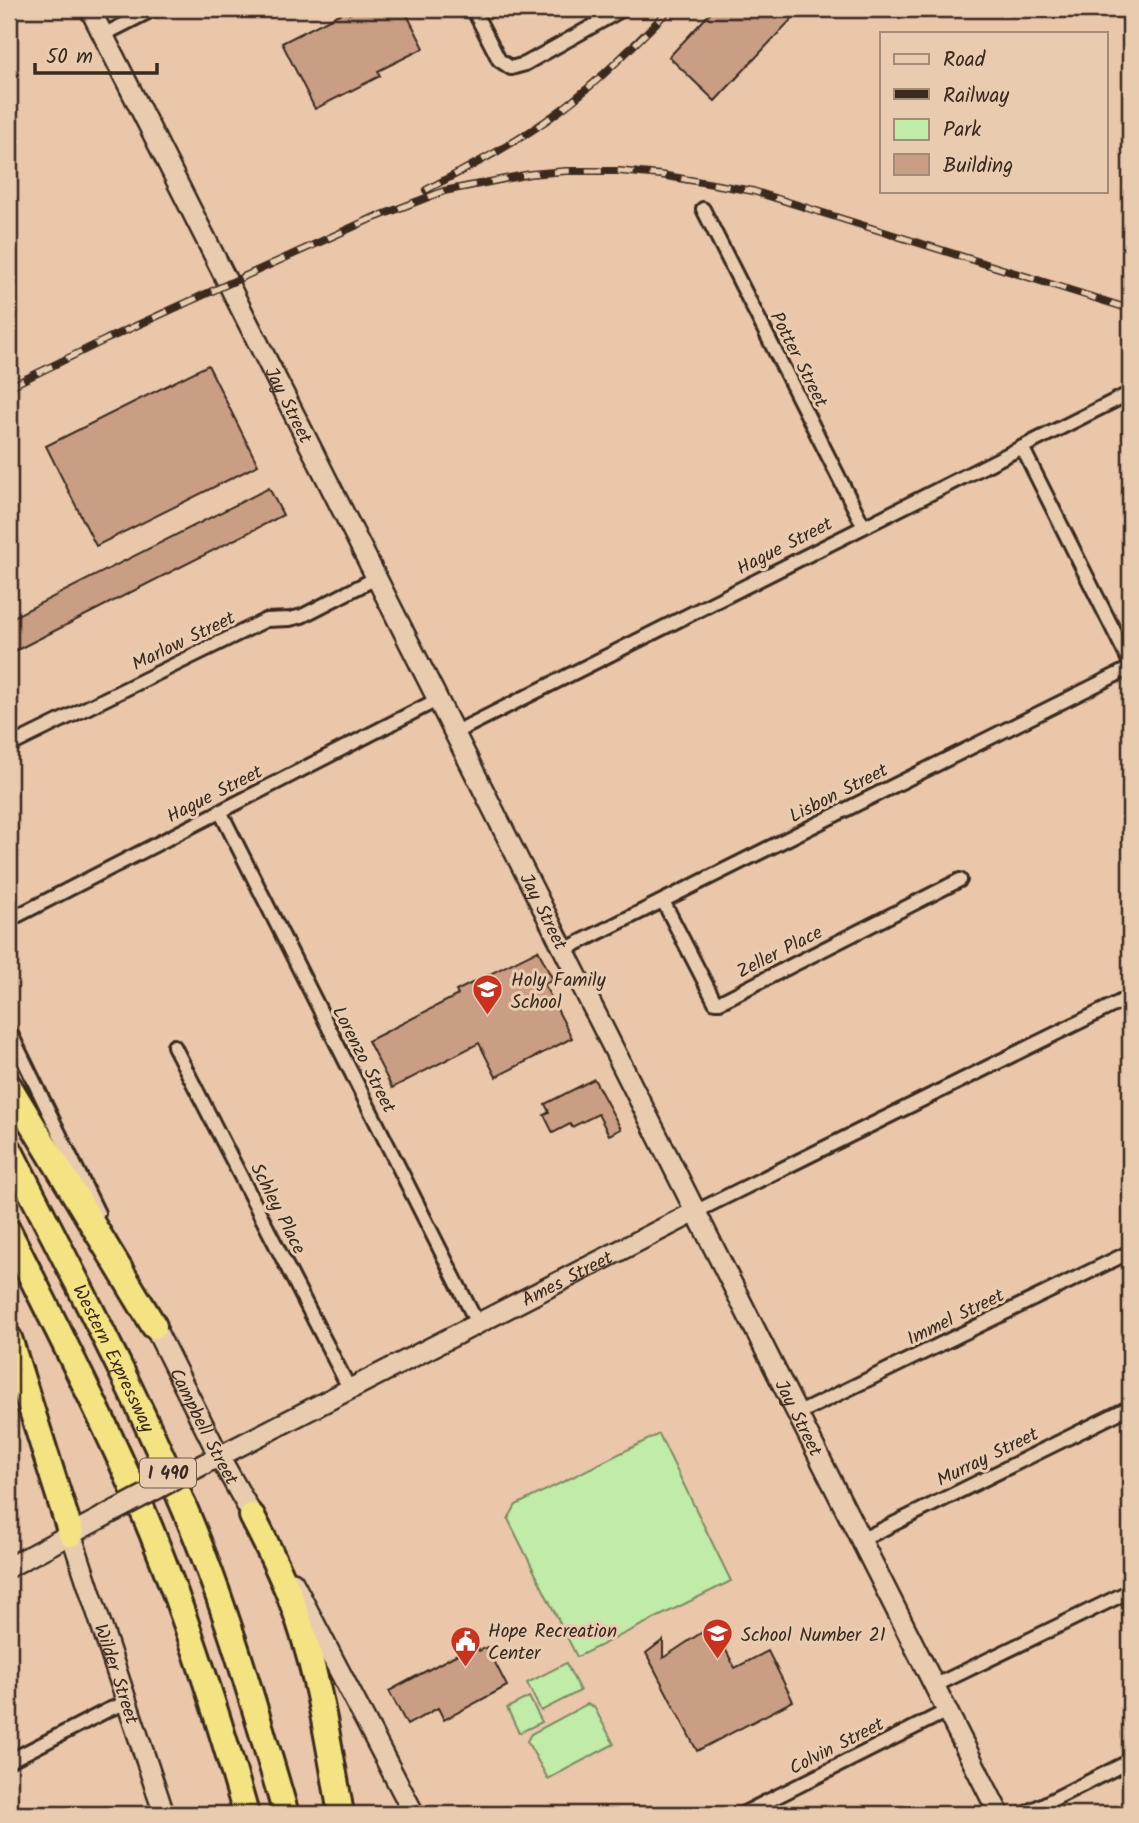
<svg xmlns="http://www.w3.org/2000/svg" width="1139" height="1823" font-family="Kalam,sans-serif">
  <rect width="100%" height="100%" fill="#eac7ab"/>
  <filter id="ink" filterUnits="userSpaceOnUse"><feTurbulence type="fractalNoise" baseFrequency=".0143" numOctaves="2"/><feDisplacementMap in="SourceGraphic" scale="14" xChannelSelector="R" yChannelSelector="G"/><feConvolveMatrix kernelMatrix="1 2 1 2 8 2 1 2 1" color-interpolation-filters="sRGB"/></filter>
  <g filter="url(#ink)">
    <path fill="#c0eba8" stroke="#7e8a63" stroke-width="2" d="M659,1434L731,1581L577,1657L508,1519L516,1505Z
      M566,1663L580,1691L541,1711L527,1683Z
      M529,1697L542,1722L519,1733L507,1708Z
      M587,1704L594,1707L614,1744L548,1779L527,1741L531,1734Z"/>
    <path fill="#ca9e85" stroke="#3b2a1e" stroke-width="2" d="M360,9H404L424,48L378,71L380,76L315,109L282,43L347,10L349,14Z
      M714,9H801L715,101L669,57Z
      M208,365L258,465L96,546L46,446Z
      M269,488L283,515L9,654V619Z
      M538,950L553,980L544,984L572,1038L496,1077L479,1043L392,1088L368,1041L458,995L456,991Z
      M594,1079L621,1129L609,1135L598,1114L572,1127L570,1124L553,1133L544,1115L549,1112L545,1104Z
      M713,1625L735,1668L768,1651L793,1701L697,1751L646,1653L663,1640V1658Z
      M476,1644L479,1651L487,1647L507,1686L444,1720L438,1708L407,1725L389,1691Z"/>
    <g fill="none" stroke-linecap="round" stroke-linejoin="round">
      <defs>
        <path id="street" d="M473,9L499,60L511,68L525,64L623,9
          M103,35L154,9
          M703,209L864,527
          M1022,447L1130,663
          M454,733L1130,393
          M9,746L266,620L290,619L302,616L376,578
          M220,811L477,1323
          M663,901L715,1002H720L960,880
          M9,920L437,700
          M564,950L1130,668
          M9,1030L98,1213
          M174,1046L349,1388
          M695,1212L1130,997
          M797,1414L1130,1252
          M861,1540L1130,1407
          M934,1686L1130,1591
          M9,1761L108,1710L128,1702
          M742,1814L947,1711
          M1024,1814L1130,1761"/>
        <g id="secondary">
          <path id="s1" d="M90,9L999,1814"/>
          <path id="s2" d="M154,1326L219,1456L259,1527"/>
          <path id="s3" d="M210,1461L695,1212"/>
          <path id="s4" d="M71,1534L164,1814"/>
          <path d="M9,1567L101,1518"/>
          <path d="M293,1582L414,1814"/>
        </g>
        <g id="highway">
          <path d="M9,1086L154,1326"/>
          <path id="s5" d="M9,1149C73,1275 140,1400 194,1531C231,1623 258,1719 286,1814"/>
          <path d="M9,1232C58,1331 110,1430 152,1533C189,1625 219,1719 246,1814"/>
          <path d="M9,1338L71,1534"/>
          <path d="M252,1516C265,1541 278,1567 289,1594C317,1664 328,1740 341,1814"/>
        </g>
      </defs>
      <use href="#street" stroke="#3b2a1e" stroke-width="18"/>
      <use href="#secondary" stroke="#3b2a1e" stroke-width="24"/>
      <use href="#highway" stroke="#3b2a1e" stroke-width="30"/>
      <use href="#street" stroke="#e9ccb0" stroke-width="12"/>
      <use href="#secondary" stroke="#e9ccb0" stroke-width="19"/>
      <use href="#highway" stroke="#f4e382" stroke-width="24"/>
      <defs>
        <path id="rail" d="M426,190C467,168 509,147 547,120C593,88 631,48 670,9
          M369,220L444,191L530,174L566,171H619L661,175L753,191L1130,309
          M9,387L107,339L377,216"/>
      </defs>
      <use href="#rail" stroke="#3b2a1e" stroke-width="8"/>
      <use href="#rail" stroke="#e9ccb0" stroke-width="5" stroke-dasharray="16" stroke-linecap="butt"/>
      <defs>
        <path id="secondary-bridge" d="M101,1518L206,1463"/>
      </defs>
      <use href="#secondary-bridge" stroke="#3b2a1e" stroke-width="24" stroke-linecap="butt"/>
      <use href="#secondary-bridge" stroke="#e9ccb0" stroke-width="19"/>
    </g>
  </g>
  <defs>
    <symbol id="school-pin" viewBox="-11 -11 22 30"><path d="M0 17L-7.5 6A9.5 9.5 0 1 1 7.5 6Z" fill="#c8321e" stroke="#e9ccb0"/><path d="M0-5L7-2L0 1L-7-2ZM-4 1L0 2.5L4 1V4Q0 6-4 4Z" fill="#fff"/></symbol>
    <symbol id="civic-pin" viewBox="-11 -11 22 30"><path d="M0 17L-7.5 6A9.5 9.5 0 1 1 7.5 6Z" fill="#c8321e" stroke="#e9ccb0"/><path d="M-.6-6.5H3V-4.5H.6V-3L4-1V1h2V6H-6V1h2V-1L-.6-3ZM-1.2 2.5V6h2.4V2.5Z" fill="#fff"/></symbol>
  </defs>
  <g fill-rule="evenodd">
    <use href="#school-pin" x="470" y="972" width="35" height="47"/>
    <use href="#school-pin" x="700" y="1616" width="35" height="47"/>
    <use href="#civic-pin" x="448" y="1624" width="35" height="47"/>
  </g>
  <g text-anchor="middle" stroke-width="6" stroke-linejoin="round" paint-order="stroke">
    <rect fill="#e9ccb0" stroke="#6f5b4a" stroke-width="2" x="140" y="1458.5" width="56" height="29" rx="5"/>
    <g font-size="18" font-weight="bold" fill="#3b2a1e">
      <text x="168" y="1479">I 490</text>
    </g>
    <g font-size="19" fill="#3b2a1e" stroke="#e9ccb0">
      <text transform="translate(800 359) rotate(63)" y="7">Potter Street</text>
      <text dy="7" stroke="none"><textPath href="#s1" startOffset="443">Jay Street</textPath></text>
      <text transform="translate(784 545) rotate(-27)" y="7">Hague Street</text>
      <text transform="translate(183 640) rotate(-26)" y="7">Marlow Street</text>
      <text transform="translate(838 792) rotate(-27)" y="7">Lisbon Street</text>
      <text transform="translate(214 793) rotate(-27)" y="7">Hague Street</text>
      <text dy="7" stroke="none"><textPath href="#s1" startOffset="1010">Jay Street</textPath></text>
      <text transform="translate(779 951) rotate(-27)" y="7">Zeller Place</text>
      <text transform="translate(365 1059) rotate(63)" y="7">Lorenzo Street</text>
      <text transform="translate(279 1208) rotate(63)" y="7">Schley Place</text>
      <text dy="7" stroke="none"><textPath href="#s3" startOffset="401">Ames Street</textPath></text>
      <text transform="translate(955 1316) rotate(-26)" y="7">Immel Street</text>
      <text dy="7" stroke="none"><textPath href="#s5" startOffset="234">Western Expressway</textPath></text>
      <text dy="7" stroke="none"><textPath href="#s1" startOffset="1577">Jay Street</textPath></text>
      <text dy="7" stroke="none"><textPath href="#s2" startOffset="112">Campbell Street</textPath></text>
      <text transform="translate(987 1456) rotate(-26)" y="7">Murray Street</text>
      <text dy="7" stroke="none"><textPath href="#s4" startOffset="147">Wilder Street</textPath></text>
      <text transform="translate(836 1745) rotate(-27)" y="7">Colvin Street</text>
    </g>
    <g font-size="19" fill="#3b2a1e" stroke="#e9ccb0" text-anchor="start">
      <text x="511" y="986">Holy Family<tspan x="511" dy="22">School</tspan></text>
      <text x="488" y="1637">Hope Recreation<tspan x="488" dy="22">Center</tspan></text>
      <text x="741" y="1641">School Number 21</text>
    </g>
  </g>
  <rect width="1139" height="1823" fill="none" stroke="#e9ccb0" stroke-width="35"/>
  <rect x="18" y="18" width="1104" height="1788" fill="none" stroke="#3b2a1e" stroke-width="2.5" filter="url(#ink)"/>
  <rect x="880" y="32" width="228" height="161" fill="#e9ccb0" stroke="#a38b76" stroke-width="2"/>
  <rect x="894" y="54" width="35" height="10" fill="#e9ccb0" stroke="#a38b76" stroke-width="2"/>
  <text x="943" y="66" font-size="21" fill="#3b2a1e">Road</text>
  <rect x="894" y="89" width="35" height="10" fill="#3b2a1e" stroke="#a38b76" stroke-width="2"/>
  <text x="943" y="102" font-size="21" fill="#3b2a1e">Railway</text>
  <rect x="894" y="119" width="35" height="21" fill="#c0eba8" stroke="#a38b76" stroke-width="2"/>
  <text x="943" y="136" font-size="21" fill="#3b2a1e">Park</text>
  <rect x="894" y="154" width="35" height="21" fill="#ca9e85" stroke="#a38b76" stroke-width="2"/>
  <text x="943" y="172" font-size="21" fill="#3b2a1e">Building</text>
  <path d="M35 63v10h122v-10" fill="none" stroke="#3b2a1e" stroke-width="3.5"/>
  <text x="46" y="63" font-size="21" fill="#3b2a1e" stroke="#e9ccb0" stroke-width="5" paint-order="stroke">50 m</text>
</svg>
